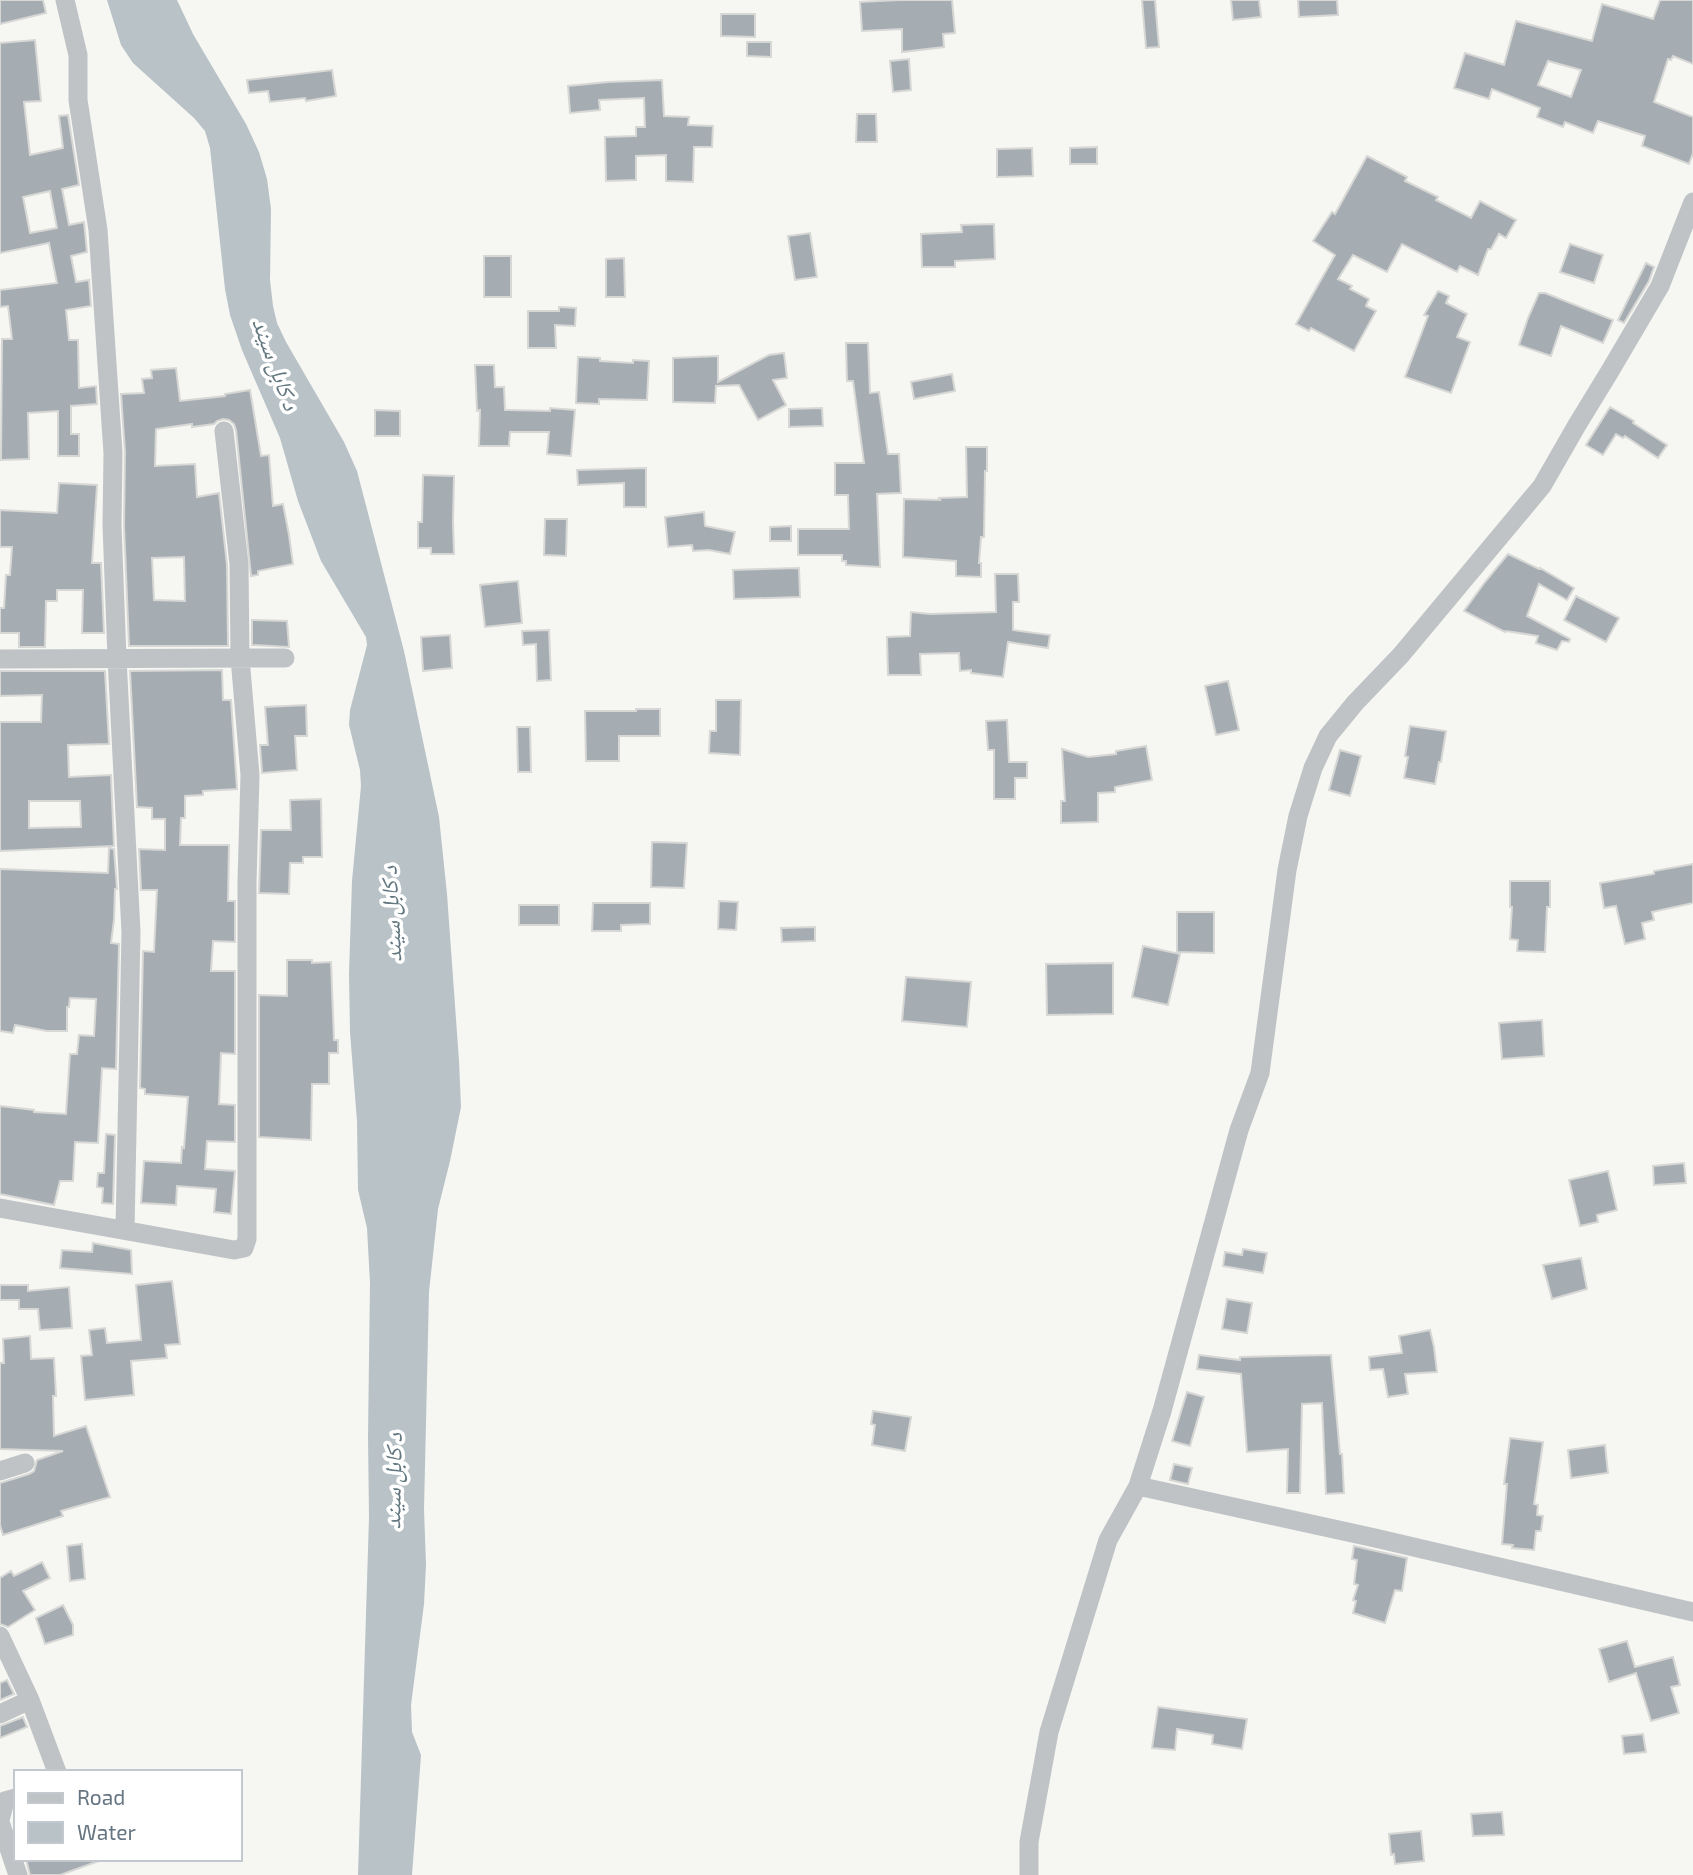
<svg xmlns="http://www.w3.org/2000/svg" width="1693" height="1875" font-family="'Exo 2','Noto Naskh Arabic',sans-serif">
  <rect width="100%" height="100%" fill="#f6f6f2"/>
  <path fill="#b8c2c7" d="M107,0H177L193,34L246,124L259,152L267,179L271,209L270,280L273,306L277,323L286,342L344,442L357,471L404,651L439,817L447,894L459,1061L461,1107L450,1161L438,1209L429,1292L424,1509L426,1565L424,1604L411,1705L412,1732L421,1755L412,1875H358L369,1517L368,1436L370,1283L367,1228L358,1190L357,1121L350,1032L349,974L352,881L361,786L360,770L349,725L350,710L367,645L366,637L321,561L298,501L280,438L242,350L230,315L225,289L210,148L205,131L194,118L133,63L121,45Z"/>
  <path fill="#a5adb3" stroke="#d7d7d5" stroke-width="2" fill-rule="evenodd" d="M0,0H43L46,13L0,24Z
    M899,0H952L955,33L943,34L944,47L902,52V29L862,31L860,2Z
    M1142,0H1155L1159,47L1146,48Z
    M1231,0H1259L1261,17L1233,20Z
    M1298,0H1337L1338,15L1299,17Z
    M1660,0H1693V64L1673,56L1671,60L1668,59L1654,102L1693,117V153L1689,164L1642,146L1645,136L1598,121L1593,133L1565,122L1563,127L1537,117L1540,108L1492,89L1489,99L1454,88L1465,53L1504,65L1516,21L1592,41L1602,4L1653,19ZM1548,61L1581,70L1571,97L1538,85Z
    M721,14H755V37L721,36Z
    M35,40L41,101L24,102L30,155L63,148L59,116L68,115L79,185L62,189L69,225L84,222L87,252L71,256L76,282L89,280L91,306L66,310L69,340H78L79,388L96,386L97,404L71,406V434H79V456H58V411L28,413L29,459L1,460L2,339H12L8,306L0,307V290L57,283L49,243L0,253V43ZM50,191L57,228L30,233L23,197Z
    M747,42H771V57L747,56Z
    M909,59L911,90L893,92L890,61Z
    M332,70L336,96L306,101L305,98L270,102L268,91L249,93L247,80Z
    M662,80L664,116L689,117L688,125L713,126L712,147H694L693,182L666,181V155L636,156V180L606,181L605,137L636,136V127H645L644,98L599,100L600,110L570,113L568,86L608,82Z
    M857,114H876L877,142H856Z
    M1097,147V164H1070V148Z
    M1032,148L1033,176L997,177V149Z
    M1367,156L1407,177L1405,181L1438,197L1436,200L1471,218L1480,201L1516,220L1506,238L1499,234L1491,249H1488L1478,275L1460,266L1457,272L1402,244L1387,272L1353,255L1338,279L1352,286L1350,289L1369,299L1366,306L1376,311L1354,351L1311,328L1309,331L1296,324L1335,255L1313,241L1332,212L1335,214Z
    M994,224L995,259L955,261V267H922L921,234L962,232L961,225Z
    M810,233L817,277L795,280L788,236Z
    M1570,244L1603,255L1594,283L1560,272Z
    M484,256H511V297H484Z
    M624,258L625,297H606V259Z
    M1646,263L1654,267L1649,281L1624,323L1618,320Z
    M1438,291L1449,296L1446,303L1467,314L1457,337L1470,342L1451,393L1405,377L1428,316L1424,315Z
    M1539,293H1545L1613,320L1603,343L1561,326L1551,356L1519,345L1528,318Z
    M559,307L576,308L575,326L555,325L556,348H528V311H559Z
    M846,343H868L870,393L879,392L888,454H899L901,493L877,494L880,567L846,565V561H842V555H798V529H849L848,495H835V463H864L853,381H847Z
    M784,353L787,378L773,380L786,405L758,420L739,385L716,386L715,403L673,402V358L718,356V382L769,355Z
    M578,357L600,358V361L633,363V360L649,361L647,400L599,399V404L576,403Z
    M475,365H494L495,387H504L505,410L550,411V408L575,410L571,456L547,454L549,432H510L509,446H479L480,410L477,411Z
    M176,368L180,401L225,396V394L250,390L261,456L269,455L273,506L283,504L289,535L293,564L258,571V575L251,576L236,430L234,424L229,420L223,419L217,421L214,424L192,427V424L156,429L155,466L195,464L197,497L219,493L227,565L228,646H129L124,525L125,452L121,394L144,393L142,379L152,378L151,370ZM184,557L185,601L154,600L152,558Z
    M952,374L955,391L914,399L911,382Z
    M1610,407L1634,421L1633,423L1667,445L1658,458L1625,436L1623,438L1616,434L1603,455L1586,445Z
    M822,408L823,426L789,427V409Z
    M375,410L400,411V436H375Z
    M966,447H987V471H985L984,537H981L979,563H981V577L956,576V561L903,557L904,499L940,500L939,498L967,497Z
    M646,468V507H624V483L578,485L577,470Z
    M423,475L454,476L453,521L454,554H431V548H418V522H422Z
    M59,483L97,485L92,563H101L104,633H82L83,590H57V601H46L45,647H19V633H0V608H4L6,575H10L12,547H0V510L57,513Z
    M704,512L705,526L735,532L730,554L709,550L693,551L692,545L668,547L665,517Z
    M545,519H567L566,556L544,555Z
    M791,526V541H770V527Z
    M1508,554L1539,569L1540,568L1574,588L1567,600L1539,584L1527,616L1570,639L1569,642L1562,641L1557,650L1536,643L1538,636L1506,631L1505,632L1464,611L1485,582Z
    M799,568L800,597L734,599L733,570Z
    M995,574H1018L1019,602H1013V630L1050,635L1048,648L1008,642L1003,677L971,673V670L960,671L959,653L920,654L921,675H888L887,637L910,636L911,612L930,614L996,612Z
    M518,581L522,623L485,627L480,585Z
    M1576,596L1619,618L1606,642L1564,620Z
    M252,620L287,621L289,647L252,645Z
    M549,630L551,680L537,681L536,644L523,645L522,631Z
    M450,635L452,668L423,671L421,637Z
    M222,670L223,700H231L237,789L203,791V795L185,796V818H181L180,845H229L228,901H235V942L213,941L211,971H235V1054L221,1053L219,1104L235,1105V1142L207,1141L205,1169L235,1171L231,1214L214,1212L216,1189L177,1186L176,1205L141,1203L144,1161L181,1163L182,1147L184,1148L188,1097L145,1094V1089L140,1088L143,951L154,952L157,890H141L139,849L165,850V819H152V808L137,807L130,671Z
    M0,671H105L109,744L68,745L69,777L111,775L114,846L0,851V722H41L42,695L0,696ZM29,801H80L81,827L29,828Z
    M1228,681L1239,730L1216,735L1205,686Z
    M716,700H741L740,755L709,753L710,731H716Z
    M306,705L307,736H295L297,770L262,773L260,745H268L265,707Z
    M636,709H660V736H619V761H586L585,711H636Z
    M1007,720L1009,762H1027V778H1015V799H994V750H988L986,721Z
    M1410,726L1446,731L1441,762H1439L1435,784L1404,778L1408,757L1405,756Z
    M517,727H530L531,772H518Z
    M1146,746L1152,780L1115,787V792L1098,793V822L1061,823V801H1065L1062,749L1088,757L1116,754V751Z
    M1340,750L1361,756L1350,796L1329,790Z
    M321,799L322,857H303V863H290L289,894L259,893L261,830H291L290,800Z
    M652,842L687,843L684,888L651,887Z
    M109,848L114,849L117,889H115L114,920L111,943L119,944L116,1069L102,1068L98,1143L75,1142L73,1181H60L54,1205L0,1194V1106L34,1110V1112L66,1114L70,1054H77L79,1035L94,1036L96,999L70,998L69,1007H67V1031H47L15,1025L13,1033L0,1031V869L108,873Z
    M1693,864V903L1652,912L1654,920L1642,923L1645,939L1625,944L1616,906L1604,908L1600,883L1654,874V871Z
    M1510,881H1550V907H1547L1545,952L1517,951L1518,940L1510,939L1512,907H1510Z
    M719,901L738,902L736,930L718,929Z
    M593,903H650V924L621,925V931H592Z
    M519,905H559V925H519Z
    M1177,912H1214V953L1177,952Z
    M815,927V941L782,942L781,928Z
    M1143,946L1180,954L1168,1005L1132,997Z
    M287,960H312V963L331,962L334,1040H338V1053H329V1084H312L311,1140L259,1137V995L287,996Z
    M1113,963V1014L1047,1015L1046,964Z
    M906,977L971,982L967,1027L902,1021Z
    M1542,1020L1544,1056L1502,1059L1499,1023Z
    M106,1134L115,1135L113,1204L102,1203L103,1188L97,1187L98,1173H104Z
    M1684,1163L1686,1183L1654,1185L1653,1166Z
    M1608,1171L1617,1210L1597,1215L1598,1222L1580,1226L1569,1180Z
    M93,1243L131,1250L132,1274L60,1268L62,1250L92,1252Z
    M1243,1249L1267,1253L1263,1273L1223,1266L1225,1252L1242,1255Z
    M1581,1258L1587,1289L1552,1299L1543,1265Z
    M172,1281L180,1344L165,1345L167,1358L131,1361L134,1395L85,1400L81,1356L92,1355L89,1330L105,1328L107,1343L141,1340L136,1285Z
    M0,1285H28V1291L69,1287L72,1328L40,1330L38,1309H19V1300H0Z
    M1227,1299L1252,1303L1247,1333L1222,1329Z
    M1430,1330L1434,1347L1437,1372L1405,1374L1408,1394L1388,1397L1383,1369L1370,1370L1369,1357L1402,1353L1399,1336Z
    M30,1336L31,1359L54,1358L56,1396H53L54,1436L86,1426L110,1497L61,1511L63,1516L3,1535L0,1525V1483L29,1474L34,1471L37,1460L63,1451L0,1449V1363H4L3,1339Z
    M1199,1355L1240,1360V1357L1331,1355L1340,1454H1342L1344,1493L1326,1494L1322,1403L1302,1404L1300,1493H1287L1288,1449L1247,1452L1241,1374L1197,1369Z
    M1187,1392L1204,1397L1190,1446L1172,1441Z
    M873,1411L911,1417L905,1451L872,1445L875,1425L871,1424Z
    M1510,1438L1543,1442L1534,1504L1538,1505L1537,1515L1543,1516L1541,1531H1536L1534,1550L1512,1548L1513,1545L1502,1544L1507,1484H1504Z
    M1605,1445L1608,1473L1571,1478L1568,1450Z
    M1174,1464L1192,1468L1188,1484L1170,1480Z
    M82,1544L85,1579L70,1581L67,1546Z
    M1354,1546L1407,1558L1402,1591L1395,1590L1385,1623L1353,1613L1356,1601L1353,1600L1358,1585L1354,1584L1357,1560L1352,1559Z
    M42,1562L50,1578L23,1591L35,1610L8,1627L0,1624V1578L11,1571L14,1576Z
    M63,1605L73,1625V1635L45,1644L36,1618Z
    M1627,1641L1635,1667L1673,1657L1680,1685L1671,1687L1679,1713L1651,1721L1636,1673L1609,1682L1599,1649Z
    M7,1680L14,1694L0,1700V1683Z
    M1158,1707L1247,1719L1242,1749L1212,1744L1213,1735L1177,1729L1175,1750L1152,1748Z
    M23,1717L27,1727L0,1738V1726Z
    M1643,1734L1646,1752L1624,1754L1622,1736Z
    M1502,1812L1504,1835L1473,1836L1471,1814Z
    M1421,1831L1424,1861L1395,1864L1394,1854L1391,1855L1389,1834Z
    M26,1859H98L99,1861L60,1875H30Z"/>
  <g fill="none" stroke-linecap="round" stroke-linejoin="round">
    <path stroke="#bfc3c6" stroke-width="19" d="M65,0L78,55V100L98,230L113,453L112,525L117,658L131,932L125,1230
      M0,659L285,658
      M0,1208L234,1250L244,1248L247,1239V882L250,775L240,658L239,564L224,431
      M0,1471L25,1463
      M1138,1486L1375,1538L1693,1612
      M0,1636L30,1700L57,1772
      M0,1714L30,1700
      M0,1820L5,1801L16,1798
      M0,1822L18,1875
      M1029,1875V1842L1049,1732L1108,1540L1138,1486L1162,1411L1239,1130L1260,1073L1287,870L1298,816L1313,768L1328,736L1355,703L1401,655L1542,486L1577,425L1610,371L1660,286L1693,202"/>
  </g>
  <g text-anchor="middle" stroke-width="7" stroke-linejoin="round" paint-order="stroke">
    <g font-size="23" font-style="italic" fill="#62777f" stroke="#fff">
      <text transform="translate(276 364) rotate(70)" y="8">د کابل سيند</text>
      <text transform="translate(391 914) rotate(-93)" y="8">د کابل سيند</text>
      <text transform="translate(393 1481) rotate(-89)" y="8">د کابل سيند</text>
    </g>
  </g>
  <rect x="14" y="1770" width="228" height="91" fill="#ffffff" stroke="#c2c8cd" stroke-width="2"/>
  <rect x="28" y="1793" width="35" height="10" fill="#bfc3c6" stroke="#c2c8cd" stroke-width="2"/>
  <text x="77" y="1805" font-size="21" fill="#667582">Road</text>
  <rect x="28" y="1822" width="35" height="21" fill="#b8c2c7" stroke="#c2c8cd" stroke-width="2"/>
  <text x="77" y="1840" font-size="21" fill="#667582">Water</text>
</svg>
